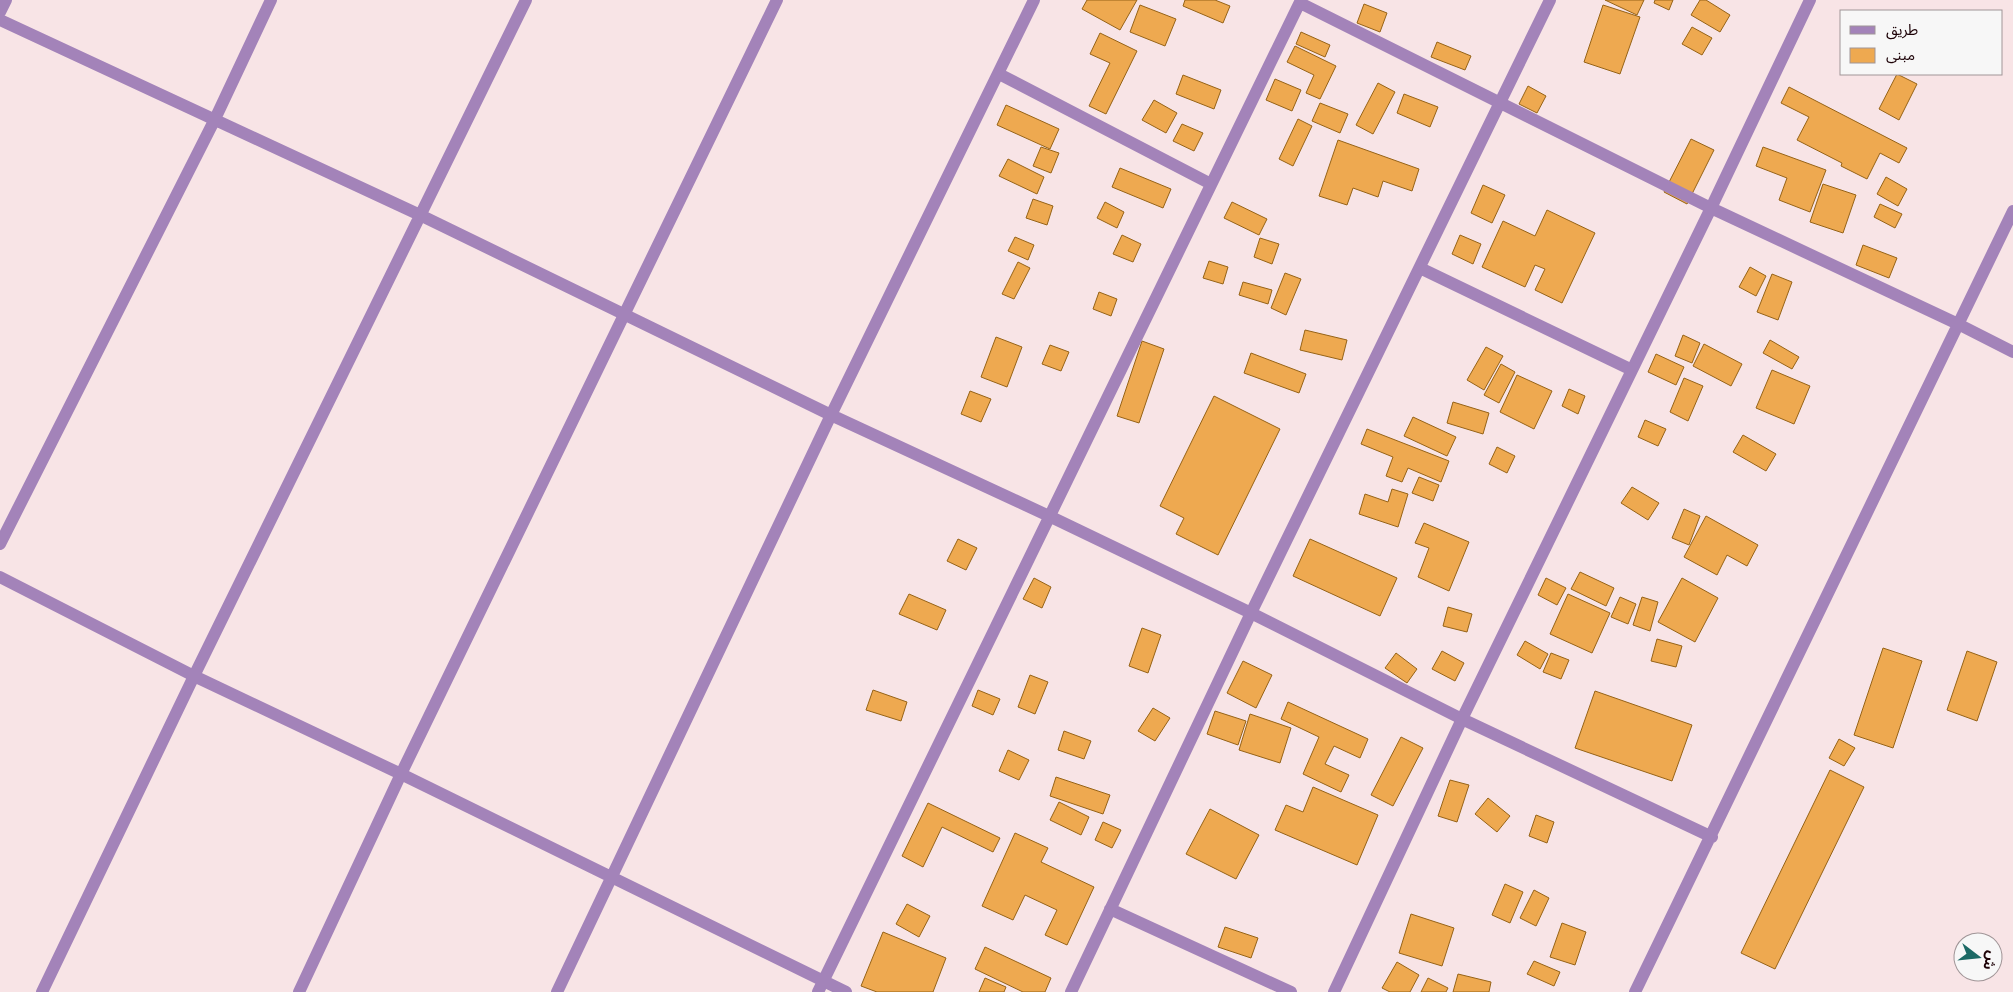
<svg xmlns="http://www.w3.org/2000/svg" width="2013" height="992" font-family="'Work Sans','Noto Sans Arabic',sans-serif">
  <rect width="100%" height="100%" fill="#f8e4e6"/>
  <path fill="#eea950" stroke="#966317" d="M1087,0H1137L1120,30L1082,9Z
    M1185,0H1215L1230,6L1223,23L1183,6Z
    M1605,0H1644L1637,15Z
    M1655,0H1673L1669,10L1654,3Z
    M1700,0H1706L1730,15L1720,32L1691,15Z
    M1364,4L1387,13L1380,32L1357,23Z
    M1140,5L1176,19L1165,46L1130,32Z
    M1603,5L1640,17L1620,74L1584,62Z
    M1692,27L1712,38L1702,55L1682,44Z
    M1301,32L1330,45L1325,57L1296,44Z
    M1100,33L1137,51L1106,114L1089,106L1110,63L1090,54Z
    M1437,42L1471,56L1465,70L1431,57Z
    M1295,46L1336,66L1320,99L1306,93L1314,75L1287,62Z
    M1897,74L1917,84L1899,120L1879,109Z
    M1183,75L1221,90L1214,109L1176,94Z
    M1275,79L1301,90L1292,111L1266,100Z
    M1378,83L1395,92L1373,134L1356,125Z
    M1528,86L1546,96L1537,113L1519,104Z
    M1789,87L1907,148L1899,163L1880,153L1867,179L1841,166L1842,163L1797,140L1809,117L1781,103Z
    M1404,94L1438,107L1430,127L1397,113Z
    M1154,100L1177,113L1166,133L1142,120Z
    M1320,103L1348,114L1340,133L1312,121Z
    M1006,105L1059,129L1050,149L997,125Z
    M1298,119L1312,126L1293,166L1279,159Z
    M1182,124L1203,133L1194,151L1173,141Z
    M1691,139L1714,150L1687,204L1664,192Z
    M1338,140L1419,169L1412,191L1383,181L1378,197L1353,188L1347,205L1319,196Z
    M1041,147L1059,153L1051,173L1033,166Z
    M1763,147L1826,170L1810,212L1779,200L1787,178L1756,166Z
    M1008,159L1044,177L1037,194L999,176Z
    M1120,168L1171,189L1163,208L1112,187Z
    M1886,177L1907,189L1898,206L1877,194Z
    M1823,184L1856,195L1843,233L1810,222Z
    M1483,185L1505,195L1492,223L1471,213Z
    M1033,199L1053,206L1047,225L1026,218Z
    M1105,202L1124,212L1117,228L1097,218Z
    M1232,202L1267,219L1259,235L1224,218Z
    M1880,204L1902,214L1895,228L1874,217Z
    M1547,210L1595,233L1562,303L1535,290L1545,269L1535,265L1525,287L1482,267L1503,221L1535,236Z
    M1122,235L1141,244L1133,262L1113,254Z
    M1460,235L1481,244L1473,264L1452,254Z
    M1015,237L1034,245L1028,260L1008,251Z
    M1260,238L1279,244L1272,264L1254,257Z
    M1863,245L1897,258L1889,278L1856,265Z
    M1209,261L1228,267L1223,284L1203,278Z
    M1018,262L1030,268L1014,299L1002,294Z
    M1750,267L1766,276L1756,296L1739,287Z
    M1285,273L1301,279L1286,315L1271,308Z
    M1772,274L1792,282L1778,320L1757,312Z
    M1243,282L1272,290L1268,304L1239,295Z
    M1099,292L1117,299L1111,316L1093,309Z
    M1305,330L1347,340L1342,360L1300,350Z
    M1683,335L1700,343L1692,363L1675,356Z
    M996,337L1022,347L1007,387L981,377Z
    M1770,340L1799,357L1792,369L1763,353Z
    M1142,341L1164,349L1139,423L1117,416Z
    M1704,344L1742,364L1731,386L1693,366Z
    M1050,345L1069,352L1061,371L1042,364Z
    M1486,347L1503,356L1484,390L1467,380Z
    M1251,353L1306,374L1299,393L1244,373Z
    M1656,354L1684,367L1676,385L1648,372Z
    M1501,364L1515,372L1499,403L1484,395Z
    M1772,370L1810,386L1794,424L1756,408Z
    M1517,375L1552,391L1534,429L1500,412Z
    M1684,378L1703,386L1688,421L1670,412Z
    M1569,389L1585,396L1578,414L1562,406Z
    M970,391L991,399L981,422L961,414Z
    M1214,396L1280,429L1218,555L1176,534L1184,518L1160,506Z
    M1453,402L1489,413L1483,434L1447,423Z
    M1413,417L1456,437L1447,456L1404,436Z
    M1645,420L1666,429L1658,446L1638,437Z
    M1367,429L1449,461L1441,482L1408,468L1402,482L1386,476L1393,457L1361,444Z
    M1743,435L1776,454L1766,471L1733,452Z
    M1497,447L1515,456L1507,473L1489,464Z
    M1419,477L1439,485L1433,501L1412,493Z
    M1632,487L1659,503L1648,520L1621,503Z
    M1392,489L1408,494L1398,527L1359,514L1365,494L1388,502Z
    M1684,509L1700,516L1689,545L1672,538Z
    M1706,516L1758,545L1747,566L1727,555L1717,575L1684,557Z
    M1424,523L1469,542L1449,591L1418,577L1429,548L1415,543Z
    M958,539L977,548L966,570L947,561Z
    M1310,539L1397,578L1380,616L1293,576Z
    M1580,572L1614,588L1606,606L1571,589Z
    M1034,578L1051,587L1042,608L1023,599Z
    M1546,578L1566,588L1557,605L1538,595Z
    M1682,578L1718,598L1695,642L1658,622Z
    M909,594L946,610L937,630L899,614Z
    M1568,594L1610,613L1592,653L1550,634Z
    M1620,597L1636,604L1628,624L1611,617Z
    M1642,597L1658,602L1650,631L1633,625Z
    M1448,607L1472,614L1467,632L1443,626Z
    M1142,628L1161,635L1148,673L1129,666Z
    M1657,639L1682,646L1676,667L1651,661Z
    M1525,641L1548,654L1540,669L1517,655Z
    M1883,648L1922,661L1893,748L1854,735Z
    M1442,651L1464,663L1455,681L1432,669Z
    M1967,651L1997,662L1977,721L1947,710Z
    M1396,653L1417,669L1407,683L1385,668Z
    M1551,653L1569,660L1561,679L1543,672Z
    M1243,661L1272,675L1256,708L1227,693Z
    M1030,675L1048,682L1035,714L1018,707Z
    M873,690L907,702L901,721L866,710Z
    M978,690L1000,699L993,715L972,706Z
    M1595,691L1692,725L1672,781L1575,748Z
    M1288,702L1368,739L1360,758L1334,746L1325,764L1349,775L1341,792L1303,774L1319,737L1281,719Z
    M1153,708L1170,718L1155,741L1138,731Z
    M1215,711L1246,721L1238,745L1207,734Z
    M1250,714L1291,728L1280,763L1239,750Z
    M1064,731L1091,741L1084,759L1058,750Z
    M1401,737L1423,748L1393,806L1371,795Z
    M1839,739L1855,748L1844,766L1829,758Z
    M1008,750L1029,760L1019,780L999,771Z
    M1830,770L1864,787L1775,969L1741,953Z
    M1056,777L1110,795L1103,814L1050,796Z
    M1450,780L1469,785L1457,822L1438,816Z
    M1313,787L1378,815L1357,865L1275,830L1286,805L1303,812Z
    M1488,798L1510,816L1497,832L1475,814Z
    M1059,802L1089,817L1081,835L1050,820Z
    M928,803L1000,838L993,852L942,827L923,867L902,856Z
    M1210,809L1259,835L1236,879L1186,854Z
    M1536,815L1554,822L1547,843L1529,836Z
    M1103,822L1121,830L1112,848L1095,840Z
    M1015,833L1048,848L1041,862L1094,887L1067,945L1045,935L1057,910L1025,895L1013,920L982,906Z
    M1505,884L1523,892L1510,923L1492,915Z
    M1534,890L1549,898L1536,926L1520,918Z
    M907,904L930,916L919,937L896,924Z
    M1411,914L1454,928L1442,966L1399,953Z
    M1562,923L1586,932L1575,965L1550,957Z
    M1225,927L1258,938L1251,958L1218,947Z
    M883,932L946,958L933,992H877L861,986Z
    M985,947L1051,978L1045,992H1023L975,969Z
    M1534,961L1560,972L1554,986L1527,974Z
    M1397,962L1419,975L1410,992H1390L1382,988Z
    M1458,974L1491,982L1489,992H1453Z
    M985,978L1006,987L1004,992H979Z
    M1428,978L1448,988L1446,992H1421Z"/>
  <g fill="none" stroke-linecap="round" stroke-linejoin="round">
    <path stroke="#a383b9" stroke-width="12" d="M1300,3L1711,208L1958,324L2013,352
      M0,12L6,0
      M0,20L420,215L831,415L1049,516L1251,613L1462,719L1712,837
      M999,74L1211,184
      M1420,268L1632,370
      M0,544L215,119L271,0
      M0,577L194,676L401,774L846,992
      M1110,909L1291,992
      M42,992L194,676L526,0
      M299,992L401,774L777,0
      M557,992L831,415L1034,0
      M818,992L1301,0
      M1071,992L1251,613L1550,0
      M1334,992L1462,719L1711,208L1810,0
      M1635,992L2013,211"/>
  </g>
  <rect x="1840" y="10" width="162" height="65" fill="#f7f7f7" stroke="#a09597"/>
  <rect x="1850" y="26" width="25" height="8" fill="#a383b9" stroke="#a09597"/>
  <text x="1886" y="35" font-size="15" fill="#1d0207">طريق</text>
  <rect x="1850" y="48" width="25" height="15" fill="#eea950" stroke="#a09597"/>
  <text x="1886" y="60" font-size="15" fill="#1d0207">مبنى</text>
  <g transform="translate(1978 957) rotate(106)"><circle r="24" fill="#f7f7f7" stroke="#a09597"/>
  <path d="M0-4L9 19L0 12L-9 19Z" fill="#1c6965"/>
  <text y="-8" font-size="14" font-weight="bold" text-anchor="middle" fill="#1d0207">ش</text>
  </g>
</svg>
